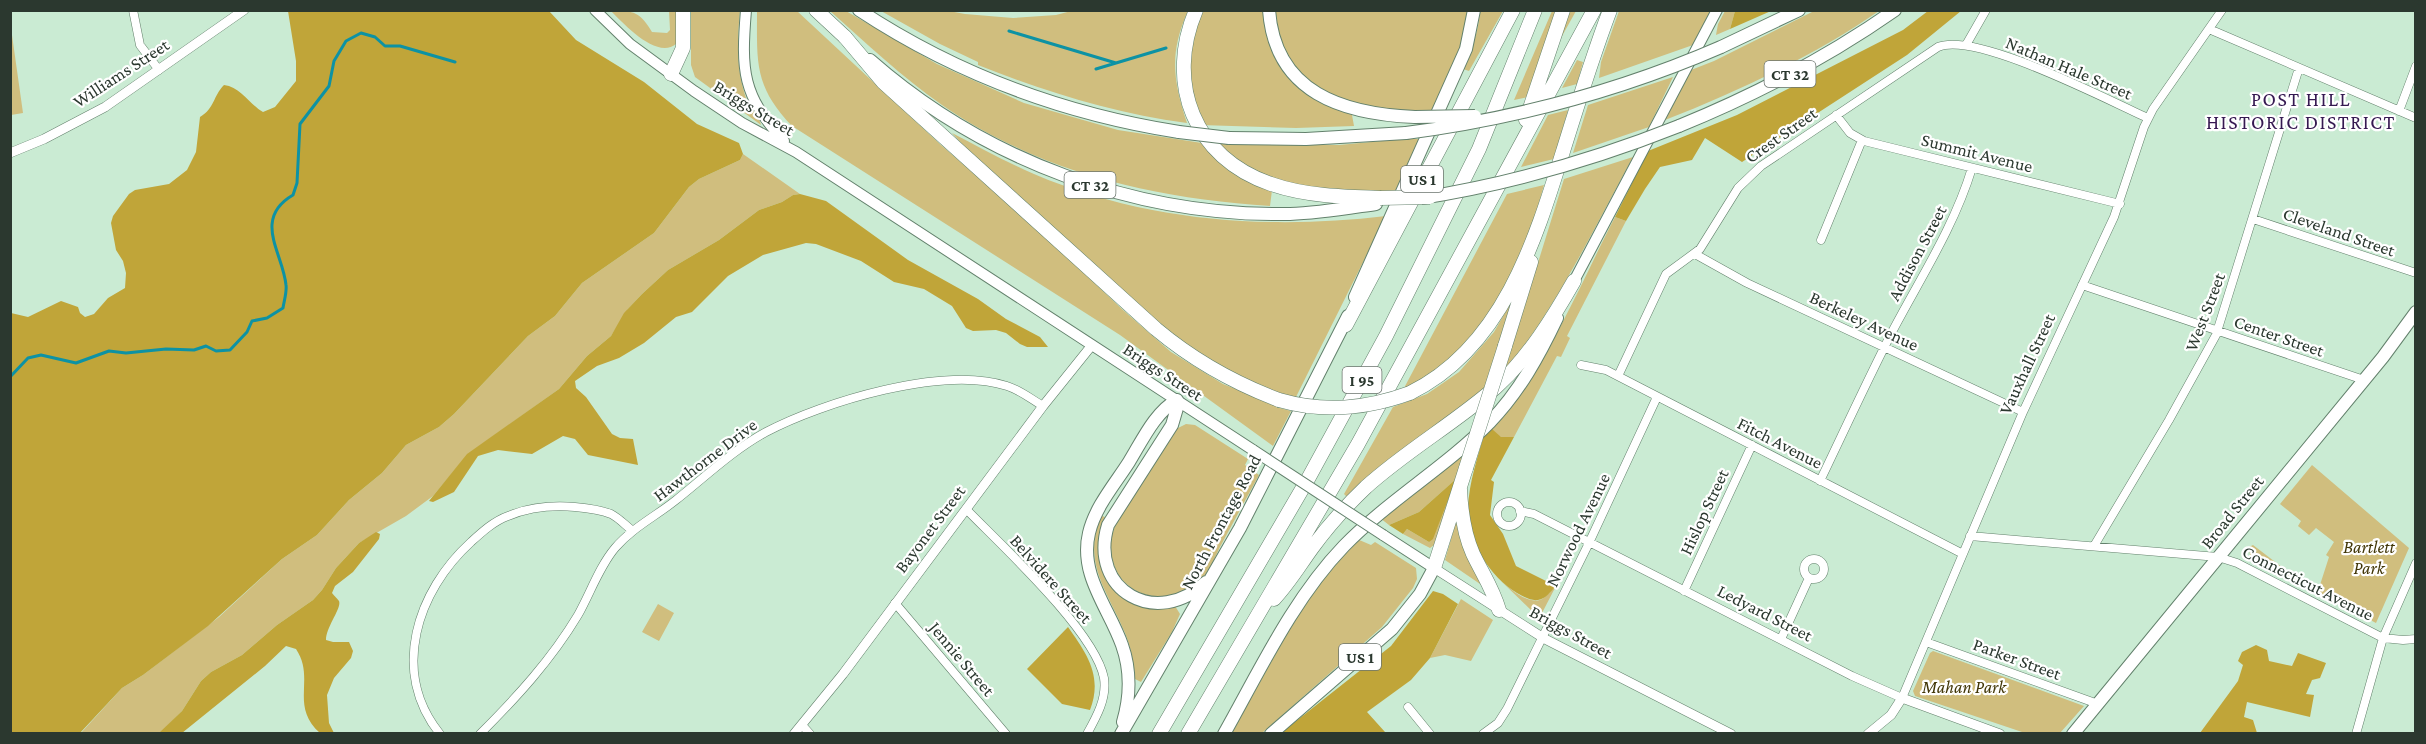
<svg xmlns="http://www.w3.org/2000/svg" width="2426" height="744" font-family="'Crimson Pro',serif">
  <rect width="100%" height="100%" fill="#caebd3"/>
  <path fill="#d0be7e" d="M1075,10L1188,11C1169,53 1173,80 1187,123C1114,113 1046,92 978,65V62L940,44L881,11H949L965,14L1013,18L1056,15Z
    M611,11C633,10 640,12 652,32L667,33L670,30L669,11H677L678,39L676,44C657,60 624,24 611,11Z
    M691,11H740C737,43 736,70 747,101C751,110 760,117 761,125L695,77L691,65Z
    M757,11H797L941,145L1029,221L1123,310L1171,352L1223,384L1276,405V407L1291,411L1273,446L1120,335L792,126C754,86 757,63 757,11Z
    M830,11H846L937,64L1024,103L1118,130L1202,143L1228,169L1253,184L1272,190L1270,206C1153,198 1041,173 942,105C902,77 866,43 830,11Z
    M1202,11H1264C1268,49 1285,83 1321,103C1331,108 1343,109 1352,115L1354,126L1296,128L1200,125L1191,93L1189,48Z
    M1275,11H1469L1467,34L1434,111C1383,112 1315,104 1286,55C1279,42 1278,25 1275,11Z
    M1480,11H1503L1469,71L1463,69C1471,50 1479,31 1480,11Z
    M1552,11H1576L1528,97L1514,100Z
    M1619,11H1711L1693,45L1599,78L1601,62Z
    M1725,11H1735L1730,29L1716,35L1718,24Z
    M1814,11H1879C1814,56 1739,91 1665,120L1691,70L1714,61Z
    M11,28L23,113L11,115H10Z
    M1577,60L1583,62L1577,84L1562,88Z
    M1673,77L1649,127L1573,153L1588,105Z
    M1568,110L1554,159L1521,167L1548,115Z
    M952,133C979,147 1006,162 1034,174C1146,222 1269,230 1386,216L1295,399L1235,376L1169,333L976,159Z
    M1403,139H1423L1400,191C1360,194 1298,192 1261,174C1245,166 1232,156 1219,144L1339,145Z
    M743,154L800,194L793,195L782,202L759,210L719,240L668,270L642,294L628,309L611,336L587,356L559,389L468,454L433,496L406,516L359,543L336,568L322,590L313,600L277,625L242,655L211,672L201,681L182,711L159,734H80L122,688L143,675L219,617L282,559L317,535L349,500L382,473L406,445L439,427L454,414L528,336L555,316L582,283L654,233L689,187L699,179L740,160Z
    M1633,157C1593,230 1557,307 1504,372L1564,179Z
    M1544,185L1534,221L1515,267L1488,317L1445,366L1403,390L1507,194Z
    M1615,217L1626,221L1567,336L1570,338L1561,357L1557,356L1514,437H1501L1486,432C1541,382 1580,284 1615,217Z
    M1513,299L1486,392L1348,498L1344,494L1393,407L1427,394L1459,372L1494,332Z
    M1186,424L1195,425L1248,459L1245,465L1259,475C1246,499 1233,523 1220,547C1215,557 1210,570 1202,579C1168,613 1109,596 1111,544C1111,535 1115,526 1118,518L1176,429Z
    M1467,450L1434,545L1430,548L1403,534L1407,529L1429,542L1455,480L1419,512L1389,525L1380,518Z
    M2312,465L2409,548L2376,623L2313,590L2319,588L2329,557L2326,555L2334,542L2316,528L2309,535L2298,526L2301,521L2280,504Z
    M1458,515L1483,586L1445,560Z
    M1102,516L1105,517C1098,539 1097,558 1108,579L1169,607L1175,606L1180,614L1172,632L1141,682L1135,679C1134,663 1131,648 1125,633C1109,594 1080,560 1102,516Z
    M1357,539L1371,545L1375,542L1416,568L1417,579L1413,588L1382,627L1262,733L1231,734L1290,628L1318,586Z
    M2253,545L2287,571L2300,577L2297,583L2258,562L2250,555L2249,547Z
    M1500,580C1509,588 1529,606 1542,599C1547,596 1552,590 1556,586L1542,613L1535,614Z
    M1461,599L1493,620L1471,661L1445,655L1430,658Z
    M658,604L674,613L659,641L642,632Z
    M1933,651L2084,706L2060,733H2025L1915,696L1913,691L1930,653Z"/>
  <path fill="#c0a539" d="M288,11H549L576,40L644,82L697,124L739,143L743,154L740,160L699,179L689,187L654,233L582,283L555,316L528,336L454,414L439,427L406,445L382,473L349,500L317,535L282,559L208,626L143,675L122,688L80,733H11V313L28,317L61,301L78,307L80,313L85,317L94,314L108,298L125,288L126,273L123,261L116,250L111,223L113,216L129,194L135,190L169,184L187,170L196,152L200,117C215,108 213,96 224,85C241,87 249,104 263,112L275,107L296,81V61Z
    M1735,11V10L1771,11L1730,29Z
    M1928,11H1961L1907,55L1742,162L1705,138L1692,160L1660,167L1645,189L1626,221L1615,217L1648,151L1737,115L1903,30Z
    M800,194L826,201L908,260L978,299L1006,319L1040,337L1048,347H1027L1020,344L1006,333L996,330L973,331L966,328L952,306L924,289L894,282L861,261L816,244L806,243L763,255L728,276L692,312L676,317L644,343L619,358L597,366L575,381L576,388L586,397L612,434L620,438L633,439L638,465L588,455L575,439L563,436L532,454L498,450L478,456L454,492L433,502L429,501L467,454L559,389L587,356L611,336L624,313L642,294L668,270L719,240L759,210L782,202L793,195Z
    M1492,429L1501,437H1514L1491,480L1494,482L1490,515L1503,534L1516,566L1556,586C1551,591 1546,599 1538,600C1531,601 1524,597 1517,593C1490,577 1467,541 1468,508C1469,482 1478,456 1485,432Z
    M1456,479L1433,539L1429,542L1407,529L1403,534L1389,525L1419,512Z
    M376,532L380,534L379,539L353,572L335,586L332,593C334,596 337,598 339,601C342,608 326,627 326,640L333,642H349L353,651L351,658L334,678L327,695L329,723L334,733H320C289,705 316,679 296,649L286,646L265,666L182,733H159L182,711L201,681L211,672L242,655L277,625L313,600L322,590L336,568L359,543Z
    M1433,591L1443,594L1458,604L1430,658L1411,680L1367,712L1385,732L1281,733L1391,646Z
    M1068,627C1087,654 1103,676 1090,710L1062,704L1027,669Z
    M2256,645L2267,650L2269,661L2292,666L2298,653L2326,663L2320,678L2312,680L2306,694L2314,695L2310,717L2247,702L2244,717L2253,720L2257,733H2200L2238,681L2243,665L2238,661L2242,652Z"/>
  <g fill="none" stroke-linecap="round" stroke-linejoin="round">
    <path stroke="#0d92a4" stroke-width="3" d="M1009,31L1116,63
      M1096,69L1166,48
      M10,377L28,358L41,355L76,363L109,351L126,353L166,349L194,350L206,346L216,351L230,350L247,332L252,321L267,318L283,308C284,301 287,292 286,285C283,253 252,219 293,195L297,183L300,124L329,86L334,61L346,41L361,33L375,37L385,46H400L455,62"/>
    <defs>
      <path id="minor" d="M133,10L140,45L159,70
        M2209,29L2416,118
        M1966,45L1986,10
        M2399,111L2416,66
        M1836,115L1850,133L1864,141L2120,204
        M2253,219L2416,273
        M1821,240L1862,140
        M1695,254L1747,283L2023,412
        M2082,285L2364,380
        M1581,365L1606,370L1963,554
        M1618,376L1666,274L1700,249L1738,188L1761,166L1938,47C1976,31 2107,100 2148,118
        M1820,481C1844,431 1867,381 1892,332C1921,277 1954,227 1972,168
        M1497 514a12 12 0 1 1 24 0a12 12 0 1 1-24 0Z
        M966,509C1001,545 1095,631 1104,678C1107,698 1097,716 1087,734
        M1520,511L1534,514L1852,676L1902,698L2023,412L2114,217L2144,127L2153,109L2222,10
        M1970,536L2218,557L2237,563L2383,638L2403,640L2416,639
        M2094,546L2169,420L2216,335L2299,68
        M1804 569a10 10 0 1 1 20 0a10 10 0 1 1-20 0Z
        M1684,591L1752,445
        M895,603L1006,734
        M1781,639L1809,578
        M1926,642L2098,704
        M1408,707L1430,734
        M802,725L810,734
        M440,734C390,672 417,591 471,542C482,532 494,521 508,516C530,507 552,505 575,507C586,508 601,510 611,514C619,518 626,526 633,531
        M480,734C517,697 551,660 578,615C590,594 599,567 615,548C632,528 656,516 676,500C705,477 733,450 766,432C823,402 944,365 1007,386C1020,390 1031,399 1043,406
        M1483,734L1498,723L1507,709L1588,545L1657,397
        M2356,734L2383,638L2416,563"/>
      <path id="tertiary" d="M10,153L44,139L105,107L244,10
        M1434,568L1545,639L1731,734
        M794,734L843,674L1043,406L1092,345
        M1868,734L1891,715L1902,698L2000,734"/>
      <path id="secondary" d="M595,10L630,44L694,91L742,123L796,152L1253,450
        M746,10C741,71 742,95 784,141
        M1574,281L1717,10
        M1383,535L1434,568"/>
      <path id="primary" d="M859,10C956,74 1064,114 1179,132
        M1269,10C1275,93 1343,114 1415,117
        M1721,47L1799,10
        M870,60C985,161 1137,217 1290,214C1319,213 1348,208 1376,204
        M1679,126C1755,95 1828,57 1895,10
        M1229,138L1306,139L1406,133
        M1355,297L1466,49L1474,10
        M1177,400V408L1172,425L1108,525C1088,591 1157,629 1206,582
        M1123,722C1130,698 1131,670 1122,645C1109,608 1079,575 1089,533C1095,507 1115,484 1129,462C1142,441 1155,412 1177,400
        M1121,734L1240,528L1348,316
        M1224,734C1260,670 1293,599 1344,546C1389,500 1446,467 1490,422C1519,392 1539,356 1557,318
        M1271,734L1392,629L1420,594L1434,568
        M2073,734L2383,357L2416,312"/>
      <path id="trunk" d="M816,10L845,37
        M671,74L683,48V10"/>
      <path id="motorway" d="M1196,10C1165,83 1194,158 1271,184C1305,196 1344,197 1380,198
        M845,37L883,82L1156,329C1193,360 1234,383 1279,400
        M1526,120L1563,10
        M1346,325L1513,10
        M1505,346L1531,262
        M1410,393C1504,347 1536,238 1565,145C1579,100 1593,55 1610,10
        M1460,489C1461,511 1464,534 1473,554C1482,573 1493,589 1499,610
        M1434,568L1466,468
        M1274,599C1289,583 1299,566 1312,548C1328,526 1346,506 1366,487C1407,450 1455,423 1496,387C1528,358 1553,318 1574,281
        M1159,734L1308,479L1386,336L1479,149L1535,10
        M1188,734L1358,444L1594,10"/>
    </defs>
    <use href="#minor" stroke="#63816c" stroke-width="9"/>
    <use href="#tertiary" stroke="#63816c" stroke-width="10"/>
    <use href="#secondary" stroke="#63816c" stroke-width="12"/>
    <use href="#primary" stroke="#63816c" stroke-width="14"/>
    <use href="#trunk" stroke="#63816c" stroke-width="15"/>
    <use href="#motorway" stroke="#63816c" stroke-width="15"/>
    <use href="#minor" stroke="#fff" stroke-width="8"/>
    <use href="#tertiary" stroke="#fff" stroke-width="9"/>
    <use href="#secondary" stroke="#fff" stroke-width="10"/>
    <use href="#primary" stroke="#fff" stroke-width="12"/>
    <use href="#trunk" stroke="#fff" stroke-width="14"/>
    <use href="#motorway" stroke="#fff" stroke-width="14"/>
    <defs>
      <path id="secondary-bridge" d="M1253,450L1383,535"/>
      <path id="primary-bridge" d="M1415,117L1475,116
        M1179,132L1229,138
        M1406,133C1513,119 1622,90 1721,47
        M1421,198C1510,184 1596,159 1679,126"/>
      <path id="motorway-bridge" d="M1380,198L1430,197
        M1279,400C1324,413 1366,409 1410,393
        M1466,468L1505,346"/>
    </defs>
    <use href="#secondary-bridge" stroke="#63816c" stroke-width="12" stroke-linecap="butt"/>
    <use href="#primary-bridge" stroke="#63816c" stroke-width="14" stroke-linecap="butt"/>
    <use href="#motorway-bridge" stroke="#63816c" stroke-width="15" stroke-linecap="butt"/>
    <use href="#secondary-bridge" stroke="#fff" stroke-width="10"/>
    <use href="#primary-bridge" stroke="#fff" stroke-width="12"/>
    <use href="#motorway-bridge" stroke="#fff" stroke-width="14"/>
  </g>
  <g text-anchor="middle" stroke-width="4.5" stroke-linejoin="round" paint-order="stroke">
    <g fill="#fff" stroke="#6b746d" stroke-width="1.5">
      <rect x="1764.5" y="61" width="51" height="26" rx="4.5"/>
      <rect x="1401" y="166" width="42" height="26" rx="4.5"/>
      <rect x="1064.5" y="172" width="51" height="26" rx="4.5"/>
      <rect x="1342.5" y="367" width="39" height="26" rx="4.5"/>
      <rect x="1339" y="644" width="42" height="26" rx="4.5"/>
    </g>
    <g font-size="16" font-weight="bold" fill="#2b382f">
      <text x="1790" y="80">CT 32</text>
      <text x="1422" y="185">US 1</text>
      <text x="1090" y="191">CT 32</text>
      <text x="1362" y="386">I 95</text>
      <text x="1360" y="663">US 1</text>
    </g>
    <g font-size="18" fill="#2b382f" stroke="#fff">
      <text transform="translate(2069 68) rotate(23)" y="6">Nathan Hale Street</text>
      <text transform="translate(121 73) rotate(-33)" y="6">Williams Street</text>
      <text transform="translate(754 108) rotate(31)" y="6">Briggs Street</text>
      <text transform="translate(1781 135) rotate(-35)" y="6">Crest Street</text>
      <text transform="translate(1977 153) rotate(14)" y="6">Summit Avenue</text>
      <text transform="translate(2339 232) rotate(19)" y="6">Cleveland Street</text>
      <text transform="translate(1917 253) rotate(-62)" y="6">Addison Street</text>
      <text transform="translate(2205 312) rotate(-69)" y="6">West Street</text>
      <text transform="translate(1864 321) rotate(25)" y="6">Berkeley Avenue</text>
      <text transform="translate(2279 336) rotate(19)" y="6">Center Street</text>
      <text transform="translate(2027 364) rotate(-65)" y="6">Vauxhall Street</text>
      <text transform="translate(1163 372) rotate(33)" y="6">Briggs Street</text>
      <text transform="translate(1780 443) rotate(27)" y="6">Fitch Avenue</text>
      <text transform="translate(705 460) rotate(-37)" y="6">Hawthorne Drive</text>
      <text transform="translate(1704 512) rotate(-65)" y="6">Hislop Street</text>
      <text transform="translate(2232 512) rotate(-51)" y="6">Broad Street</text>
      <text transform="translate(1221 522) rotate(-62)" y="6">North Frontage Road</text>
      <text transform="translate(930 529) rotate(-53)" y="6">Bayonet Street</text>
      <text transform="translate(1578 530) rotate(-64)" y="6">Norwood Avenue</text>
      <text transform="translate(1051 579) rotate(48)" y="6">Belvidere Street</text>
      <text transform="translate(2308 583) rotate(27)" y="6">Connecticut Avenue</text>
      <text transform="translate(1765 613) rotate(27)" y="6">Ledyard Street</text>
      <text transform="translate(1571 632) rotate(29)" y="6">Briggs Street</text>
      <text transform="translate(962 659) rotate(50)" y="6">Jennie Street</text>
      <text transform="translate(2017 659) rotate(20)" y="6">Parker Street</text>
    </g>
    <g font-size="18" font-style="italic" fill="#413607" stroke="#fff">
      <text x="2369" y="553">Bartlett<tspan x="2369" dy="21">Park</tspan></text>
      <text x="1964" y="693">Mahan Park</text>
    </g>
    <g font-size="20" letter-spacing="1.5" fill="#351951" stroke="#fff">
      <text x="2301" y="106">POST HILL<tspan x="2301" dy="23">HISTORIC DISTRICT</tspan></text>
    </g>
  </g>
  <rect width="2426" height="744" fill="none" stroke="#2b382f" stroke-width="24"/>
</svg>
